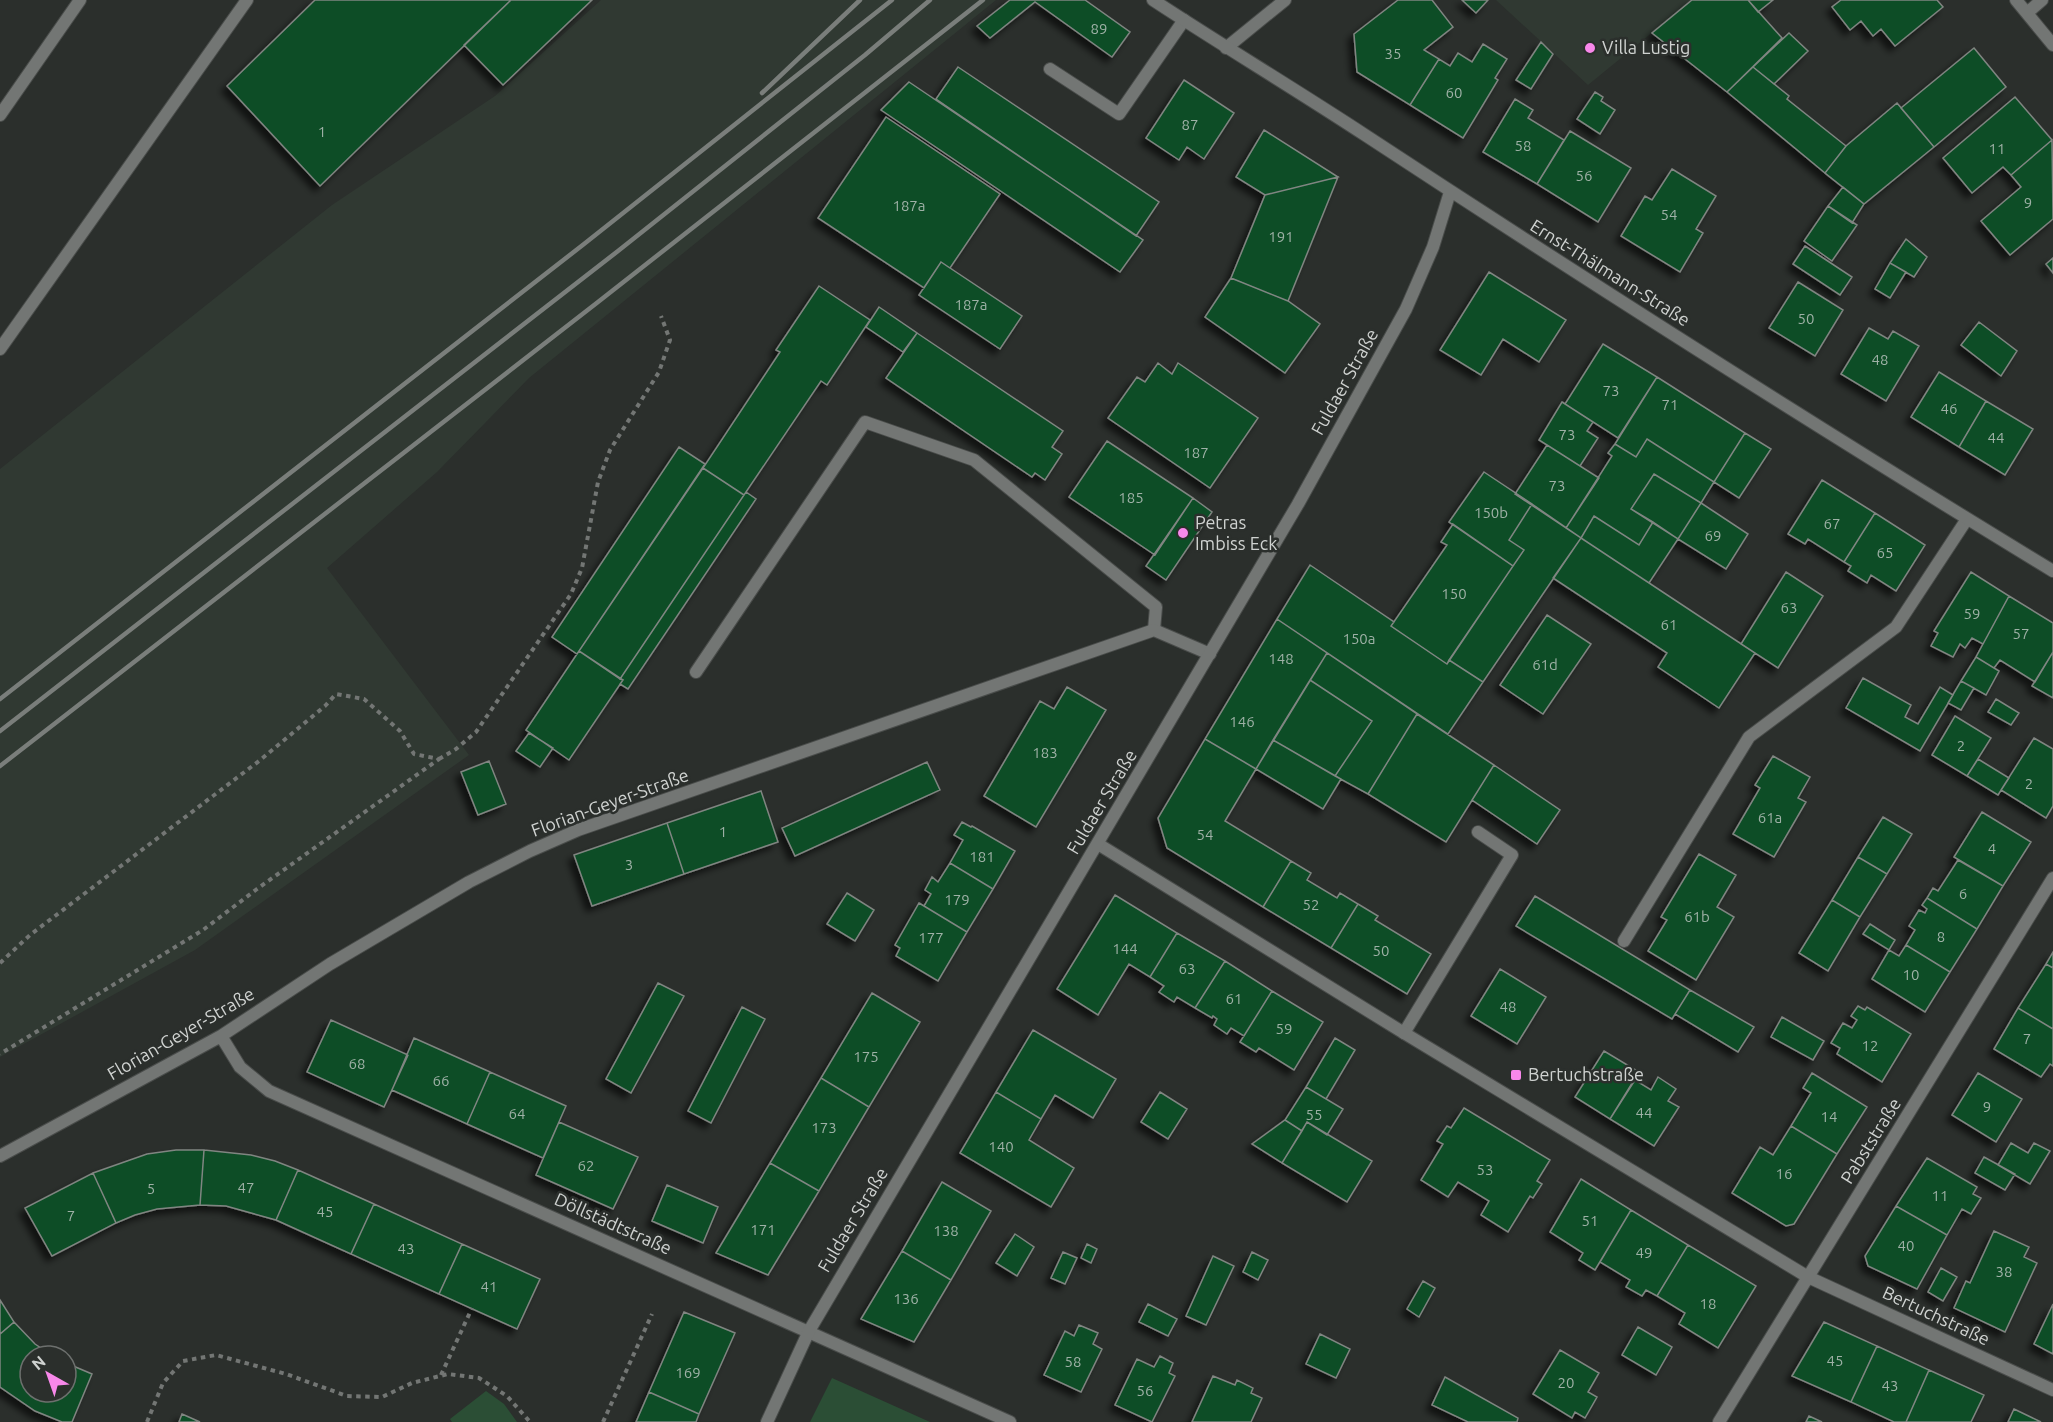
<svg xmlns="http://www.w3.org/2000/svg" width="2053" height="1422" font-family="Ubuntu,sans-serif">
  <defs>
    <filter id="shadow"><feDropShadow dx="-5.5" dy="5.5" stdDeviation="3" flood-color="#0009"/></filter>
  </defs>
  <rect width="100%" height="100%" fill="#2b2f2c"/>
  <path fill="#303932" d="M601,0H996L529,378L437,472L327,568L469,755L195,950L0,1057V469L332,205L495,96Z
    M1496,0H1692L1588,85Z"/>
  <path fill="#2b4e35" d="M832,1378L930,1422H810Z
    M486,1391L504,1404L517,1422H452L450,1419Z"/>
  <path fill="#094e26" stroke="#808581" stroke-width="1.5" filter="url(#shadow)" d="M315,0H511L320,186L227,86Z
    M511,0H592L503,85L464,45Z
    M1010,0H1085L1130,32L1112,57L1035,2L990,38L977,26Z
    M1398,0H1432L1453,27L1424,50L1439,59L1410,105L1357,72L1354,34Z
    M1462,0H1488L1476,13Z
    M1692,0H1748L1782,38L1727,92L1652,33Z
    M1748,0H1773L1758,12Z
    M1841,0H1937L1943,7L1895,46L1881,29L1873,36L1861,21L1850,30L1832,7Z
    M1789,33L1808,51L1774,84L1753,67Z
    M1541,42L1553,54L1531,89L1516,80Z
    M1483,44L1507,59L1495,78L1498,80L1463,138L1410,105L1439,59L1450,66L1458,53L1472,62Z
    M1974,48L2006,87L1934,147L1901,108Z
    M958,67L1159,202L1136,236L936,99Z
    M1753,67L1789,96L1787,99L1846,146L1825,173L1727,92Z
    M1184,80L1234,113L1204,159L1187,147L1179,160L1146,138Z
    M909,82L1143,240L1120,272L881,110Z
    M1595,92L1603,97L1601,101L1615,110L1600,134L1577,119Z
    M2015,97L2052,140L2011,175L2003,167L1972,193L1943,158Z
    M1515,99L1533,110L1528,118L1564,140L1537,184L1483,152Z
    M1897,103L1934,147L1864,204L1825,173L1846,146Z
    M886,117L1000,194L950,268L941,262L924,288L818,218Z
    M1264,130L1338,177L1265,195L1236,177Z
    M1570,131L1631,168L1598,222L1537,184Z
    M2052,140L2053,219L2010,255L1981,221L2021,187L2011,175Z
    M1672,169L1716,196L1696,229L1703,233L1680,272L1621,236L1645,196L1652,200Z
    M1338,177L1288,301L1231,278L1265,195Z
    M1843,187L1864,204L1852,223L1828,206Z
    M1828,206L1857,225L1832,261L1804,241Z
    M1906,239L1927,257L1914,277L1890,263Z
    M1805,246L1852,277L1840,295L1793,264Z
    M2053,258V273L2046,264Z
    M941,262L1022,316L1000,349L919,295Z
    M1890,263L1906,272L1890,298L1875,289Z
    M1489,272L1566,320L1539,362L1503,339L1481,375L1440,350Z
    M1231,278L1288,301L1320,324L1285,373L1205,317Z
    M1798,282L1843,310L1815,356L1769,328Z
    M819,286L870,320L827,385L821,381L744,495L703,468L780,352L776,350Z
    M879,307L917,333L903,352L866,327Z
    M1979,322L2017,351L2001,376L1961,345Z
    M1869,328L1888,339L1893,331L1919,346L1886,401L1841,374Z
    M917,333L1063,431L1052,447L1062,454L1045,480L1035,473L1032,477L886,378Z
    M1603,344L1657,377L1618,438L1565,404Z
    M1158,363L1172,374L1178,363L1258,418L1210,488L1108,418L1137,377L1145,382Z
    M1939,372L1986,401L1959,447L1911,417Z
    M1657,377L1745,433L1714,482L1647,439L1636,457L1615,444Z
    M1986,401L2033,429L2005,475L1959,447Z
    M1562,402L1593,422L1587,431L1598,438L1580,466L1539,440Z
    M1745,433L1771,449L1739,498L1714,482Z
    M1647,439L1714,482L1701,503L1654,474L1631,509L1653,522L1639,545L1594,516L1581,538L1566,528L1612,456L1608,453L1615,444L1636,457Z
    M1107,441L1193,498L1155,555L1069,497Z
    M1547,445L1599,478L1566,528L1515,494Z
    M679,447L705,464L577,654L552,637Z
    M703,468L744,495L620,679L579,651Z
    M1484,472L1532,504L1509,540L1524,550L1513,566L1449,522Z
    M1654,474L1701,503L1678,539L1631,509Z
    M1822,480L1875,513L1844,562L1808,539L1805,544L1788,534Z
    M746,492L756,499L628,689L620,684L623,680L620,679Z
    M1193,498L1212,512L1166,580L1146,566Z
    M1701,503L1748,534L1726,569L1678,539Z
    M1532,504L1581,538L1483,682L1449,660L1524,550L1509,540Z
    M1875,513L1925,545L1896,591L1871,575L1867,583L1848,571L1851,566L1844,562Z
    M1594,516L1639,545L1653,522L1678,539L1649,583L1581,538Z
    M1453,524L1513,566L1447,664L1391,626L1447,545L1441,542Z
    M1581,538L1755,653L1719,708L1658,667L1667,653L1553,578Z
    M1310,565L1394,622L1391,626L1447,664L1449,660L1483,682L1448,734L1277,619Z
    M1786,572L1823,596L1778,668L1741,644Z
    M1971,572L2009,596L1983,644L1972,638L1965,648L1960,644L1953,657L1931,646L1938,633L1934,631Z
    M2009,596L2053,623V652L2035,682L2000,660L1994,668L1976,657Z
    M1547,615L1591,644L1543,714L1500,685Z
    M1277,619L1327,653L1256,769L1205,739Z
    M579,651L623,680L569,760L526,730Z
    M2053,652V698L2032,686Z
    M1327,653L1417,714L1368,794L1335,776L1372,721L1310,680Z
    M1976,657L1999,671L1986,695L1961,681Z
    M1863,678L1911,705L1905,717L1918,724L1940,687L1953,695L1920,751L1846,708Z
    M1310,680L1372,721L1335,776L1273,740Z
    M1961,681L1974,688L1961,710L1948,703Z
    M1067,687L1106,710L1036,827L984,796L1040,701L1054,709Z
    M1996,699L2019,713L2011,725L1988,712Z
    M1417,714L1494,765L1446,842L1368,794Z
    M1955,716L1991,738L1967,776L1932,755Z
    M529,733L553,748L540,767L516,751Z
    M2034,738L2053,749V806L2046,818L2001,790Z
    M1205,739L1256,769L1225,821L1291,861L1263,907L1167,848L1158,818Z
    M1273,740L1341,779L1323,809L1256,769Z
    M1773,756L1810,777L1798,798L1806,802L1774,857L1733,834L1760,788L1755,785Z
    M1978,759L2009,778L1998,795L1967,776Z
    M489,761L506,804L478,815L461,772Z
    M927,762L940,790L795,856L782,828Z
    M1494,765L1560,810L1537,844L1472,800Z
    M761,791L778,842L684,874L667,823Z
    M1982,812L2031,842L2003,886L1954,857Z
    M1883,817L1912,834L1887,874L1858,857Z
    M962,822L971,827L972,826L1015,851L993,889L950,863L963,840L954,835Z
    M667,823L684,874L592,906L574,855Z
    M1699,854L1736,875L1717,907L1734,917L1696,980L1648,951L1667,920L1661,917Z
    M1858,857L1887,874L1860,917L1832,900Z
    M1958,860L2003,886L1977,929L1927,898L1933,888L1938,891Z
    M1291,861L1311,873L1307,880L1337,898L1340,893L1358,904L1331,948L1263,907Z
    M950,863L993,889L967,932L924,906L931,894L925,890L932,877L938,882Z
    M847,893L874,910L855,941L827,924Z
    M1115,895L1177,933L1150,977L1129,964L1098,1015L1057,989Z
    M1535,896L1690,990L1672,1019L1516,926Z
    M1927,898L1977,929L1950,972L1906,945L1915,930L1909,926L1919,910L1925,913L1927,909L1922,905Z
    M1832,900L1860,917L1828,971L1799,953Z
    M919,903L967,932L938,981L896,956L900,948L895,945Z
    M1358,904L1378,916L1375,920L1431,954L1407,994L1331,948Z
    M1870,924L1895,940L1889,950L1863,934Z
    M1177,933L1225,961L1195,1008L1177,997L1174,1002L1159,992L1164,986L1150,977Z
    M1906,945L1950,972L1925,1012L1872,979L1889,950L1899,956Z
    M2053,952V968L2046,964Z
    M1225,961L1272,991L1244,1036L1231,1028L1227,1034L1214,1025L1217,1019L1213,1016L1212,1018L1195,1008Z
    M2046,964L2053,968V1029L2018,1008Z
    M1500,969L1546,997L1517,1044L1471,1016Z
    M658,983L684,996L631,1093L606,1079Z
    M1690,990L1754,1027L1738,1052L1675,1014Z
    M1272,991L1323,1022L1294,1070L1259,1048L1256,1052L1240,1042Z
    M872,993L920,1022L869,1107L821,1078Z
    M1858,1006L1865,1010L1867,1007L1911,1034L1882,1082L1837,1054L1840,1048L1831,1043L1843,1023L1852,1028L1857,1020L1851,1016Z
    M742,1007L765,1019L711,1123L688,1111Z
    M2018,1008L2053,1029V1066L2050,1064L2041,1077L1994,1049Z
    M1782,1017L1824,1041L1813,1060L1771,1037Z
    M331,1020L408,1055L384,1107L307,1072Z
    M1033,1030L1116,1079L1093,1118L1055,1095L1041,1119L996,1092Z
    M414,1038L490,1072L467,1124L392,1090Z
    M1335,1038L1355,1050L1326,1099L1306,1087Z
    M1604,1051L1639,1072L1610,1119L1575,1097Z
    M490,1072L566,1106L543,1158L467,1124Z
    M1812,1073L1867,1107L1837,1154L1791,1126L1811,1093L1803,1088Z
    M1978,1073L2022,1099L1996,1142L1952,1115Z
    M1658,1077L1676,1089L1668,1101L1679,1107L1654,1146L1610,1119L1635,1080L1651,1090Z
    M821,1078L869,1107L819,1191L770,1163Z
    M1306,1087L1343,1109L1327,1135L1307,1122L1302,1131L1285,1120Z
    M996,1092L1041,1119L1029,1140L1074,1168L1051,1207L960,1153Z
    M1160,1092L1187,1109L1168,1139L1141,1122Z
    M1464,1108L1550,1160L1537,1181L1542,1184L1533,1198L1530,1196L1508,1232L1481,1215L1489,1201L1458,1182L1448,1197L1421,1180L1443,1144L1437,1141L1447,1126L1451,1128Z
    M1285,1120L1302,1131L1282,1163L1252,1144Z
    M559,1122L638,1157L613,1209L536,1175Z
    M1307,1122L1372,1161L1347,1202L1282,1163Z
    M1791,1126L1837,1154L1794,1224L1786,1226L1732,1193L1760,1147L1773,1155Z
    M2011,1143L2028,1153L2034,1143L2050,1151L2030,1184L1998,1165Z
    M176,1150H204L200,1205L157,1209L135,1215L116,1223L93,1173L147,1154Z
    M204,1150L251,1155L275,1161L298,1170L276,1220L226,1206L200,1205Z
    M1984,1157L2015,1174L2005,1190L1975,1173Z
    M1927,1158L1977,1187L1973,1194L1981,1198L1971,1214L1962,1209L1947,1235L1896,1206Z
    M770,1163L819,1191L768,1275L716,1253Z
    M298,1170L374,1204L351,1254L276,1220Z
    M93,1173L116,1223L52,1256L25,1208Z
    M1581,1179L1631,1210L1595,1270L1579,1260L1583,1253L1550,1232Z
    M942,1182L991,1211L951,1280L902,1251Z
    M667,1185L718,1207L703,1243L652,1221Z
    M374,1204L462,1244L439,1294L351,1254Z
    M1896,1206L1947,1235L1917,1289L1868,1266L1865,1256Z
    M1631,1210L1688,1245L1657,1296L1646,1290L1642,1296L1626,1287L1630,1280L1600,1262Z
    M1994,1231L2029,1247L2024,1257L2037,1263L2005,1332L1954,1308L1966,1281L1970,1283Z
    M1015,1234L1034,1247L1017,1276L996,1263Z
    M462,1244L540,1279L517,1329L439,1294Z
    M1087,1244L1097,1249L1091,1263L1081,1258Z
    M1688,1245L1756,1286L1718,1348L1679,1324L1685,1313L1657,1296Z
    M902,1251L951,1280L914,1342L861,1319Z
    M1063,1252L1077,1258L1065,1284L1051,1278Z
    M1252,1252L1268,1260L1258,1280L1243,1272Z
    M1213,1256L1234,1266L1206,1325L1186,1316Z
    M1941,1268L1957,1277L1943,1301L1928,1292Z
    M1423,1281L1435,1288L1419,1317L1407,1309Z
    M0,1300L14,1322L0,1334Z
    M1148,1304L1177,1319L1168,1336L1139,1322Z
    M2053,1304V1354L2034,1344Z
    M684,1312L735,1333L699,1414L649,1392Z
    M14,1322L35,1344L53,1356H30V1392H66V1363L92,1374L72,1422H62L35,1411L0,1387V1334Z
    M1824,1322L1877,1346L1851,1402L1792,1376Z
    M1079,1325L1098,1333L1093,1344L1102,1349L1081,1392L1044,1375L1065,1331L1074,1336Z
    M1638,1327L1672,1347L1656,1375L1622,1355Z
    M1320,1334L1350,1349L1336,1378L1306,1364Z
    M1877,1346L1929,1370L1906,1422H1894L1851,1402Z
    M1560,1350L1599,1373L1588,1392L1597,1397L1585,1418L1575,1412L1572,1418L1533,1394Z
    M1160,1356L1173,1363L1169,1373L1175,1376L1152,1422L1115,1405L1137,1359L1154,1367Z
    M1929,1370L1984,1395L1971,1422H1906Z
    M1213,1376L1235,1385L1237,1380L1253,1388L1251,1393L1262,1398L1251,1422H1192Z
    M1445,1377L1518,1418L1517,1422H1468L1432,1405Z
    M649,1392L699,1414L696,1422H636Z
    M2014,1409L2041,1422H2008Z
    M182,1414L200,1422H179Z
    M1809,1416L1822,1422H1806Z"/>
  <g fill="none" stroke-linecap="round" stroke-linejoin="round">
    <defs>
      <path id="service" d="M1050,69L1119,114L1184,20
        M0,115L80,0
        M0,349L247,0
        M696,672L865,422L974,460L1156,607L1154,630
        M1624,941L1749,737L1896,627L1967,519
        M1404,1033L1512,855L1478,832"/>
      <path id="minor" d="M2016,0L2053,45
        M2027,13L2042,0
        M1226,48L1285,0
        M1098,844L1404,1033L1808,1277L2053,1390
        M221,1036L240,1067L269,1091L1010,1422
        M0,1156L221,1036L330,964L469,882L530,851L578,830L1154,630L1210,654
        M1719,1422L2053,878"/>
      <path id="tertiary" d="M1153,0C1223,46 1295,89 1365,135C1592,284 1821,430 2053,571
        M767,1422L809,1331L1298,504L1406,309L1433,247L1450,192"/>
    </defs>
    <use href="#service" stroke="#494c4a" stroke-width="14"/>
    <use href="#minor" stroke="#494c4a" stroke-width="14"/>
    <use href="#tertiary" stroke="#494c4a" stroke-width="14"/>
    <path stroke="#737674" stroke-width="4" stroke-dasharray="4.5 4.5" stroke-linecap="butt" d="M439,759L456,749L476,732L571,594L582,568L598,482L610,450L659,372L670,340L661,316
      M0,963L30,935L259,761L325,706L336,694L364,699L400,731L414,754L439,759L257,889L203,930L0,1054
      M441,1375L472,1308
      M147,1422L163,1383L183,1361L216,1355L286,1374L347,1396L382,1397L412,1383L448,1374L479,1378L507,1396L530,1422
      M603,1422L652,1314"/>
    <use href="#service" stroke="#737674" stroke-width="12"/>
    <use href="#minor" stroke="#737674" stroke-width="12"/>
    <use href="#tertiary" stroke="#737674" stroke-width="12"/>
    <path stroke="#7a7e7b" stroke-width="4.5" d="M762,93L860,0
      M0,699L584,244L892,0
      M0,731L618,251L865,55L930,0
      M0,766L598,302L983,0"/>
  </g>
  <g fill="#f888ea" stroke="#2b2f2c" stroke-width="2">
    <circle cx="1590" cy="48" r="6"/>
    <circle cx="1183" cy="533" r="6"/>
    <rect x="1510" y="1069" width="12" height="12" rx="3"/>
  </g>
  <g text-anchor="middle" stroke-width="5" stroke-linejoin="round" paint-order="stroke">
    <g font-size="15" fill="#9eb1a6">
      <text x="1099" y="34">89</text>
      <text x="1393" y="59">35</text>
      <text x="1454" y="98">60</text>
      <text x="1190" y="130">87</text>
      <text x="322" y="137">1</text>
      <text x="1523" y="151">58</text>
      <text x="1997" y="154">11</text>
      <text x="1584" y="181">56</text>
      <text x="2028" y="208">9</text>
      <text x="909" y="211">187a</text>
      <text x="1669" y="220">54</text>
      <text x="1281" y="242">191</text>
      <text x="971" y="310">187a</text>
      <text x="1806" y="324">50</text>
      <text x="1880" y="365">48</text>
      <text x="1611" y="396">73</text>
      <text x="1670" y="410">71</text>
      <text x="1949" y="414">46</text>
      <text x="1567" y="440">73</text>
      <text x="1996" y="443">44</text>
      <text x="1196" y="458">187</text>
      <text x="1557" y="491">73</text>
      <text x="1131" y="503">185</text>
      <text x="1491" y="518">150b</text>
      <text x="1832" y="529">67</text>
      <text x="1713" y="541">69</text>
      <text x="1885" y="558">65</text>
      <text x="1454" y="599">150</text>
      <text x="1789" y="613">63</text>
      <text x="1972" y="619">59</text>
      <text x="1669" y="630">61</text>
      <text x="2021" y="639">57</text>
      <text x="1359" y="644">150a</text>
      <text x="1281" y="664">148</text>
      <text x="1545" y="670">61d</text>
      <text x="1242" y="727">146</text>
      <text x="1961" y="751">2</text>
      <text x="1045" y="758">183</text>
      <text x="2029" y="789">2</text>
      <text x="1770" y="823">61a</text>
      <text x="723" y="837">1</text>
      <text x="1205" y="840">54</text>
      <text x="1992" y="854">4</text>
      <text x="982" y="862">181</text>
      <text x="629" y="870">3</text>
      <text x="1963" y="899">6</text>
      <text x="957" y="905">179</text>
      <text x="1311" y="910">52</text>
      <text x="1697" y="922">61b</text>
      <text x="1941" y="942">8</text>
      <text x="931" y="943">177</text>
      <text x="1125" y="954">144</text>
      <text x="1381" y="956">50</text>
      <text x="1187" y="974">63</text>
      <text x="1911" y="980">10</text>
      <text x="1234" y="1004">61</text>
      <text x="1508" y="1012">48</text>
      <text x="1284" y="1034">59</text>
      <text x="2027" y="1044">7</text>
      <text x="1870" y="1051">12</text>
      <text x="866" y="1062">175</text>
      <text x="357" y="1069">68</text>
      <text x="441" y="1086">66</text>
      <text x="1987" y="1112">9</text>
      <text x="1644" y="1118">44</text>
      <text x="517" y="1119">64</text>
      <text x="1314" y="1120">55</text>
      <text x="1829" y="1122">14</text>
      <text x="824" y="1133">173</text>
      <text x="1001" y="1152">140</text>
      <text x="586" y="1171">62</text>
      <text x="1485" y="1175">53</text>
      <text x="1784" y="1179">16</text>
      <text x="246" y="1193">47</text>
      <text x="151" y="1194">5</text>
      <text x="1940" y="1201">11</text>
      <text x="325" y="1217">45</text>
      <text x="71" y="1221">7</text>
      <text x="1590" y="1226">51</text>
      <text x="763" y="1235">171</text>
      <text x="946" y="1236">138</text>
      <text x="1906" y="1251">40</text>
      <text x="406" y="1254">43</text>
      <text x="1644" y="1258">49</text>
      <text x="2004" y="1277">38</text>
      <text x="489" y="1292">41</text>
      <text x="906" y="1304">136</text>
      <text x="1708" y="1309">18</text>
      <text x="1835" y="1366">45</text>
      <text x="1073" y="1367">58</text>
      <text x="688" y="1378">169</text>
      <text x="1566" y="1388">20</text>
      <text x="1890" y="1391">43</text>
      <text x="1145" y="1396">56</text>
    </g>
    <g font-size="18" fill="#cfd2d0" stroke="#2b2f2c" text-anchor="start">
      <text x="1602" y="54">Villa Lustig</text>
      <text x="1195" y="529">Petras<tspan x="1195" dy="21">Imbiss Eck</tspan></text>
      <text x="1528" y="1081">Bertuchstraße</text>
    </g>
    <g font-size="18" fill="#cfd2d0" stroke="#2b2f2c">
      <text transform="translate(1610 273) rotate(32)" y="6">Ernst-Thälmann-Straße</text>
      <text transform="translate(1345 382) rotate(-61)" y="6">Fuldaer Straße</text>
      <text transform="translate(1102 802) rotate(-59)" y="6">Fuldaer Straße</text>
      <text transform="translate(610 803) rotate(-20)" y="6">Florian-Geyer-Straße</text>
      <text transform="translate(181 1034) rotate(-30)" y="6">Florian-Geyer-Straße</text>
      <text transform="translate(1871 1141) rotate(-58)" y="6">Pabststraße</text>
      <text transform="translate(853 1220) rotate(-59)" y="6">Fuldaer Straße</text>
      <text transform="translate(613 1224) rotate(24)" y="6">Döllstädtstraße</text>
      <text transform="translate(1936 1316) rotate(25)" y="6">Bertuchstraße</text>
    </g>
  </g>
  <g transform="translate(48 1374) rotate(320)"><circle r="28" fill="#2b2f2c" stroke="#6d706e" stroke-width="1.5"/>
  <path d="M0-4.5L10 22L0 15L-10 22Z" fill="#f888ea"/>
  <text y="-9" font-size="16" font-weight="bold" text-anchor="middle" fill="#cfd2d0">N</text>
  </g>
</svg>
